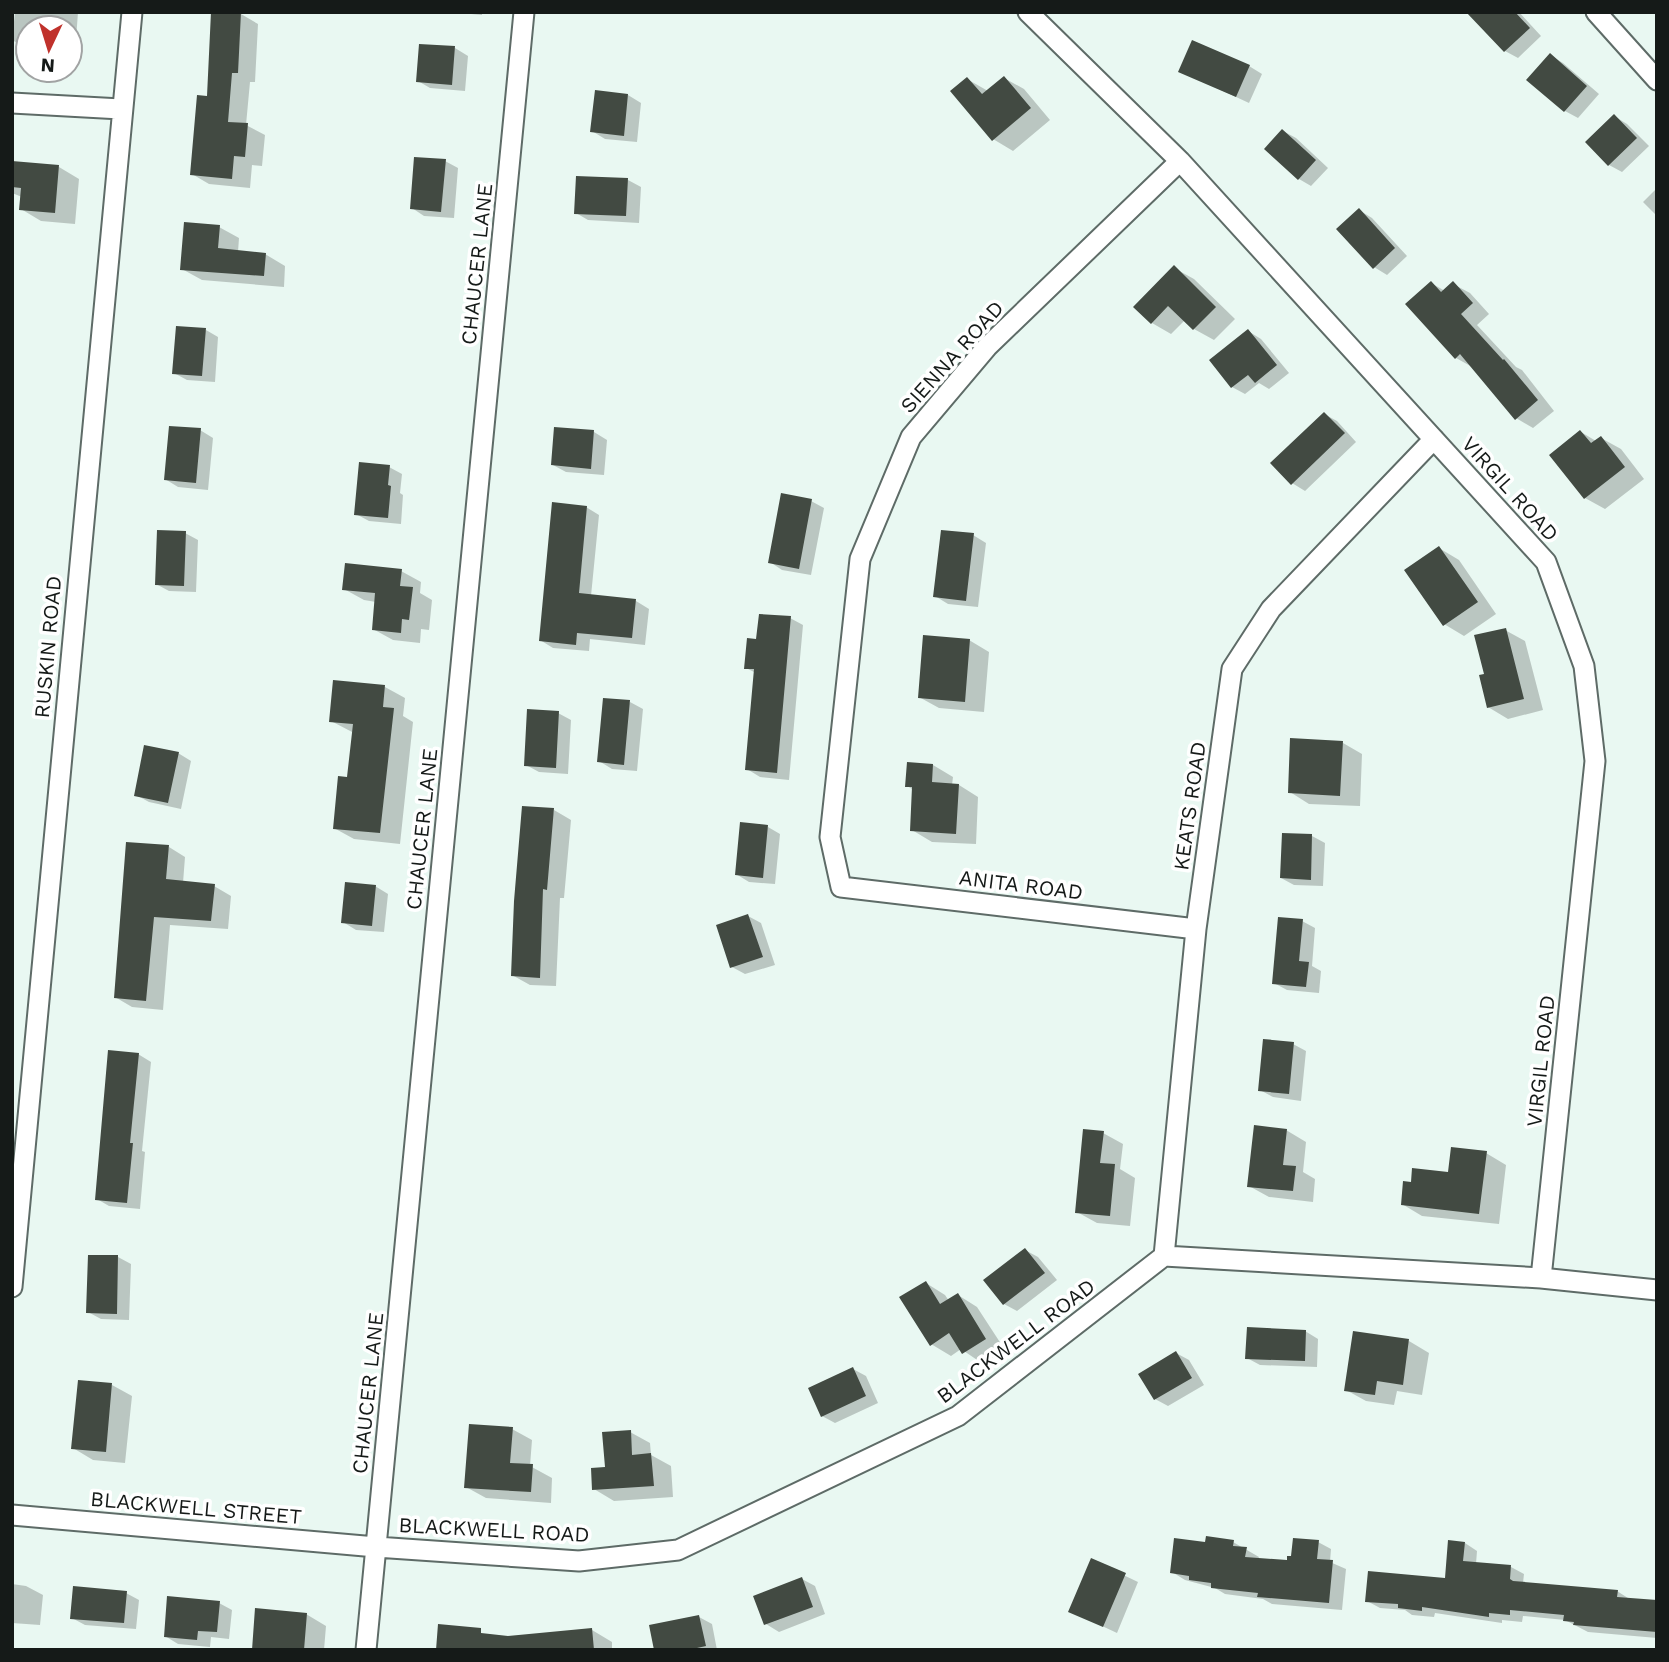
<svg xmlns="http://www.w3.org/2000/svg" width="1669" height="1662" font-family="'Work Sans',sans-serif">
  <rect width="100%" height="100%" fill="#e9f8f2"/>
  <path fill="#0003" d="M15,12H78L75,54L70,53V28H28V49L12,40Z
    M449,12H482V15Z
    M1476,12H1519L1541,36L1518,58L1505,51Z
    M241,14L258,24L255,82H250L246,125L265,135L262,166L252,165L250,188L209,184L192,174L209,98Z
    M420,45L455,48L468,56L465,91L430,88L418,81Z
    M1550,55L1563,63L1599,94L1578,118L1565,111L1529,80Z
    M1249,66L1262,74L1249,103L1180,71Z
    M1004,78L1024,89L1050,120L1013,151L993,139L967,79L988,91Z
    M628,95L641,103L637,142L605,139L592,131Z
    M1614,116L1627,124L1649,146L1622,172L1609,165Z
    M1283,131L1296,138L1328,168L1311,186L1299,179Z
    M445,161L458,168L454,218L424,216L412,208Z
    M12,163L59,167L79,179L75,224L41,221L21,209L22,197L12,193Z
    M628,180L641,187L639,223L588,220L576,213Z
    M1657,188V216L1643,202Z
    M1359,210L1372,218L1407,256L1387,275L1374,267Z
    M219,227L239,238L238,252L265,254L285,266L284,287L202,280L182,269Z
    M1174,268L1194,279L1235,319L1214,340L1194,329L1185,320L1171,334L1152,323Z
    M1431,283L1445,291L1453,284L1470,293L1489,314L1477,325L1516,367L1522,370L1554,411L1533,428L1516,418L1474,368L1456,358Z
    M206,330L218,337L215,382L187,380L174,373Z
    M1248,331L1261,339L1289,373L1269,389L1259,383L1245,394L1232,387Z
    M1324,414L1337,421L1356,442L1305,491L1292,483Z
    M556,429L594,432L607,440L604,475L566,472L553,465Z
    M200,430L213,438L208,490L178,487L165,479Z
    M1581,432L1596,441L1601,438L1621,449L1644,479L1605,509L1585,498Z
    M389,467L402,474L400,493L403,495L401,524L369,521L356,514Z
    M811,501L824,508L811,575L782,570L770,562Z
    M586,507L599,515L591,596L636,601L649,609L645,645L590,639L589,651L553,648L540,640Z
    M185,533L198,540L196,592L169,591L156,584Z
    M973,535L986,543L978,607L948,604L935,596Z
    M1439,548L1459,560L1496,614L1464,636L1444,624Z
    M401,571L421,582L420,593L432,600L429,630L421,629L420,643L393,640L373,629L376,602L364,600L344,589Z
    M790,618L803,625L789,780L760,777L747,769L756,673L746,668L758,641Z
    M1505,630L1525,641L1543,710L1508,719L1488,707L1486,675Z
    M969,640L989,652L984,712L939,708L919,697Z
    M335,682L385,687L405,698L403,716L413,722L400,844L354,839L334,828L349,779L354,733L331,721Z
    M630,702L643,709L637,771L612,769L599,761Z
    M558,713L571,720L568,774L539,772L526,765Z
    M1343,743L1362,754L1360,806L1309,804L1290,792Z
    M178,753L191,761L181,809L149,802L136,795Z
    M933,765L953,777L952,785H959L978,797L976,844L932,842L912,830L914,790L907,786Z
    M554,810L571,820L564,898H560L556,986L530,985L512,975Z
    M768,827L780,834L775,884L749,882L736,874Z
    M1312,836L1325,843L1323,886L1294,885L1281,878Z
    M169,847L185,857L183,883L214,886L231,896L228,929L170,925L163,1010L132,1007L115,997Z
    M375,886L388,894L384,932L356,930L343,922Z
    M748,916L761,923L775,965L745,974L732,967Z
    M1302,921L1315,928L1312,966L1321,971L1319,993L1287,990L1274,983Z
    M1293,1044L1306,1051L1301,1101L1273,1097L1260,1090Z
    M138,1054L151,1062L142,1151L145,1152L140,1209L109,1206L97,1199Z
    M1286,1130L1306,1142L1303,1172L1315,1179L1313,1202L1269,1197L1249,1186Z
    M1103,1133L1123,1144L1120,1169L1135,1178L1130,1226L1097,1223L1077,1212Z
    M1486,1153L1506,1165L1499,1224L1422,1216L1402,1204L1412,1184L1450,1174Z
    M1025,1250L1038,1257L1057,1280L1017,1311L1004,1304L986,1281Z
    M118,1257L131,1264L129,1320L101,1319L88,1312Z
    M926,1283L945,1295L949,1301L958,1295L977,1307L1005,1350L983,1364L961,1349L951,1356L931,1344Z
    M1305,1331L1318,1339L1317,1367L1260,1365L1247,1358Z
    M1409,1341L1429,1353L1422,1395L1397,1391L1394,1405L1366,1401L1346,1390Z
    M1176,1353L1189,1360L1204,1385L1168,1406L1155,1399Z
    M853,1369L866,1376L878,1403L835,1423L822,1416Z
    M112,1385L132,1396L125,1463L93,1460L73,1448Z
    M512,1429L532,1440L530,1466L552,1478L551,1503L486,1498L466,1487Z
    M630,1432L650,1443L651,1455L671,1466L673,1497L614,1501L594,1489Z
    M1233,1542L1259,1557L1258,1560L1288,1562L1318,1542L1331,1549L1330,1562L1346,1569L1342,1610L1272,1604L1263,1599L1225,1594L1215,1588L1185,1580L1172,1572L1207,1544Z
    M1465,1543L1477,1551L1476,1564L1511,1567L1524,1574L1523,1583L1617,1591L1631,1600L1657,1602V1638L1588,1632L1565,1620L1523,1616L1522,1622L1502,1620V1623L1435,1613L1434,1617L1412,1615L1405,1610L1380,1608L1367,1601L1446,1580Z
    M1092,1560L1138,1582L1117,1633L1070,1611Z
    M802,1579L815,1586L825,1614L779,1632L766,1624Z
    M12,1584L26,1586L43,1595L40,1625L12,1623Z
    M126,1593L139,1600L136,1629L85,1625L72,1618Z
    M219,1603L232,1610L229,1639L211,1637L210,1647L178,1644L165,1636Z
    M306,1614L326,1626L324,1650H253Z
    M699,1617L712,1624L717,1650H656Z
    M592,1630L612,1642V1650H532Z
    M1092,1648L1095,1650H1051V1649Z"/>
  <path fill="#424a42" d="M211,12H241L238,73H232L228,122L248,123L245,157L234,156L232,179L190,175L197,95L207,96Z
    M1466,12H1515L1530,28L1504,52Z
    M1192,40L1250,65L1236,97L1178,72Z
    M419,44L455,46L452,85L416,82Z
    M1550,53L1587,86L1564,112L1526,80Z
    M1004,76L1031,108L992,141L950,91L967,77L982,94Z
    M595,90L628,94L624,136L590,132Z
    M1614,114L1637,138L1608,166L1585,142Z
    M1282,129L1316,160L1298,180L1264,149Z
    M414,157L446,159L441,212L410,209Z
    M12,161L59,165L55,213L19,210L21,188L12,187Z
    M576,176L628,178L626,216L574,214Z
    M1359,208L1395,248L1373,269L1336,229Z
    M184,222L220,225L218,248L266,253L264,276L180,270Z
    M1174,265L1216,307L1193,330L1168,306L1151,324L1133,307Z
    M1431,281L1441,292L1453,281L1473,303L1461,314L1503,360L1504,359L1538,400L1515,420L1460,354L1455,359L1405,304Z
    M176,326L206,328L202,376L172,374Z
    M1248,329L1277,365L1255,383L1248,375L1231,388L1209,360Z
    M1324,412L1345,433L1291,485L1270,463Z
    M169,426L201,428L196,483L164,480Z
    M554,427L594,430L591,469L551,465Z
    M1580,430L1591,443L1601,436L1625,467L1584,499L1549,455Z
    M359,462L390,465L388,485L391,486L388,518L354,515Z
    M781,493L812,499L799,569L768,563Z
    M552,502L587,506L579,593L636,599L632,638L577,633L576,645L539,641Z
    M157,530L186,531L184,586L155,585Z
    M941,530L974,533L966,601L933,597Z
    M1439,546L1478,602L1443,626L1404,570Z
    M345,563L402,569L400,586L413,587L409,620L402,619L401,633L372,630L375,593L342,590Z
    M759,614L791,616L777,773L745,770L754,669H744L747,638L756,639Z
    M1506,628L1524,699L1487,708L1479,675L1484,674L1474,635Z
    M923,635L970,639L965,702L918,698Z
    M333,680L385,685L383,707L394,708L380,833L333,829L338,776L347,777L353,724L329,722Z
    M603,698L630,700L624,765L597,762Z
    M527,709L559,711L556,768L524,766Z
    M1290,738L1343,741L1340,796L1288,793Z
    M144,745L179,752L168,803L134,796Z
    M907,762L933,764L932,782L959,784L956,834L910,831L912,787H905Z
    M522,806L554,808L547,890L543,889L540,978L511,976L514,901Z
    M740,822L768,825L763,878L735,875Z
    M1282,833L1312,834L1311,880L1280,878Z
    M126,842L169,845L166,879L215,884L211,921L154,917L146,1001L114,998Z
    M345,882L376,885L372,926L341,923Z
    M748,914L763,957L730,968L716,925Z
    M1278,917L1303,919L1299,961L1309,962L1306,987L1272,984Z
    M1263,1039L1294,1042L1289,1094L1258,1091Z
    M108,1050L139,1053L130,1143H133L127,1203L95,1200Z
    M1254,1125L1287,1129L1283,1165L1296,1166L1293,1191L1247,1187Z
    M1083,1129L1104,1131L1100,1163L1115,1164L1110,1216L1075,1213Z
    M1451,1147L1487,1151L1479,1214L1401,1205L1403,1181L1411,1182L1412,1168L1448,1172Z
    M1025,1248L1045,1273L1003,1305L983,1280Z
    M88,1255H118L117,1314L86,1313Z
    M926,1281L940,1304L958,1293L986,1339L962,1354L949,1333L930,1346L899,1297Z
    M1247,1327L1306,1330L1305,1361L1245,1359Z
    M1353,1331L1409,1339L1403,1385L1377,1381L1375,1395L1344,1391Z
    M1176,1351L1192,1378L1154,1400L1138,1374Z
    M853,1367L866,1396L821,1417L808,1388Z
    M78,1380L112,1383L106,1452L71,1449Z
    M469,1424L513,1427L510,1463L533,1464L531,1492L464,1488Z
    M631,1430L632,1455L651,1453L654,1486L592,1490L591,1468L605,1467L602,1432Z
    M1206,1536L1234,1540L1233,1546L1247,1547L1245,1557L1287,1560V1556H1291L1293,1538L1319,1540L1317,1559L1333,1560L1329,1603L1257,1597L1258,1593L1211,1588V1583L1189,1580V1576L1170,1573L1174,1538L1205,1542Z
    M1448,1540L1465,1542L1463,1561L1511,1565L1510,1579L1513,1581L1618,1590L1617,1597L1657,1600V1632L1573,1625L1574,1622L1563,1621L1564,1615L1510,1610V1615L1489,1613V1617L1422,1607V1611L1398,1608V1604L1365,1602L1368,1571L1445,1578Z
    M1091,1558L1126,1573L1103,1627L1068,1612Z
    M802,1577L813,1607L764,1625L753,1596Z
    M73,1586L127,1591L124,1623L70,1619Z
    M167,1596L220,1601L217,1632L198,1631L197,1640L164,1637Z
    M255,1608L307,1613L304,1650H252Z
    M699,1615L706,1646L688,1650H654L649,1625Z
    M438,1624L481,1628V1633L508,1636L592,1628L594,1650H436Z"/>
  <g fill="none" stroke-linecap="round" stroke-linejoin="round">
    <defs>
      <path id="minor" d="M1028,12L1180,161L1546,562L1584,666L1595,761L1541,1278
        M1596,12L1657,80
        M12,103L121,109
        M1180,161L987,347L911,437L860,559L830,837L841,887L1196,929
        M1164,1256L1196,929L1232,669L1271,609L1434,439
        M12,1287L132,12
        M12,1515L376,1547L579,1561L678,1550L958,1416L1164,1256L1541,1278L1657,1290
        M366,1650L524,12"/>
    </defs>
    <use href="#minor" stroke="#5e6b67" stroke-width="23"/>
    <use href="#minor" stroke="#fff" stroke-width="19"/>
  </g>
  <g text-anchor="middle" stroke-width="7" stroke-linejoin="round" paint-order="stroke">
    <g font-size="21" fill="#151a18" stroke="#fff">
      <text transform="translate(477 264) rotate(-84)" y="7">CHAUCER LANE</text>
      <text transform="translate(952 357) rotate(-48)" y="7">SIENNA ROAD</text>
      <text transform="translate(1510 489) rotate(48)" y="7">VIRGIL ROAD</text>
      <text transform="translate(48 647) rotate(-85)" y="7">RUSKIN ROAD</text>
      <text transform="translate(1190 806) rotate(-82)" y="7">KEATS ROAD</text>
      <text transform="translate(422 829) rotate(-84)" y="7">CHAUCER LANE</text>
      <text transform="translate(1021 885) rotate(7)" y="7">ANITA ROAD</text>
      <text transform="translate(1541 1061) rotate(-84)" y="7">VIRGIL ROAD</text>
      <text transform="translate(1016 1341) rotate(-37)" y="7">BLACKWELL ROAD</text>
      <text transform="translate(368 1393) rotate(-84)" y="7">CHAUCER LANE</text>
      <text transform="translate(196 1508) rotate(5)" y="7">BLACKWELL STREET</text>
      <text transform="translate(494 1530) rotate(3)" y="7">BLACKWELL ROAD</text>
    </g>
  </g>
  <rect width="1669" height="1662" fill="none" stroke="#151a18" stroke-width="28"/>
  <g transform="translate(49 49) rotate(184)"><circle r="33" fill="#ffffff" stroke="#a1a3a3" stroke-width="2"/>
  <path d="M0-5L12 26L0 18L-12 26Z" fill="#c0322c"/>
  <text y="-10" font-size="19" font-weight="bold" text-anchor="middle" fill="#151a18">N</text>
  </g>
</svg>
